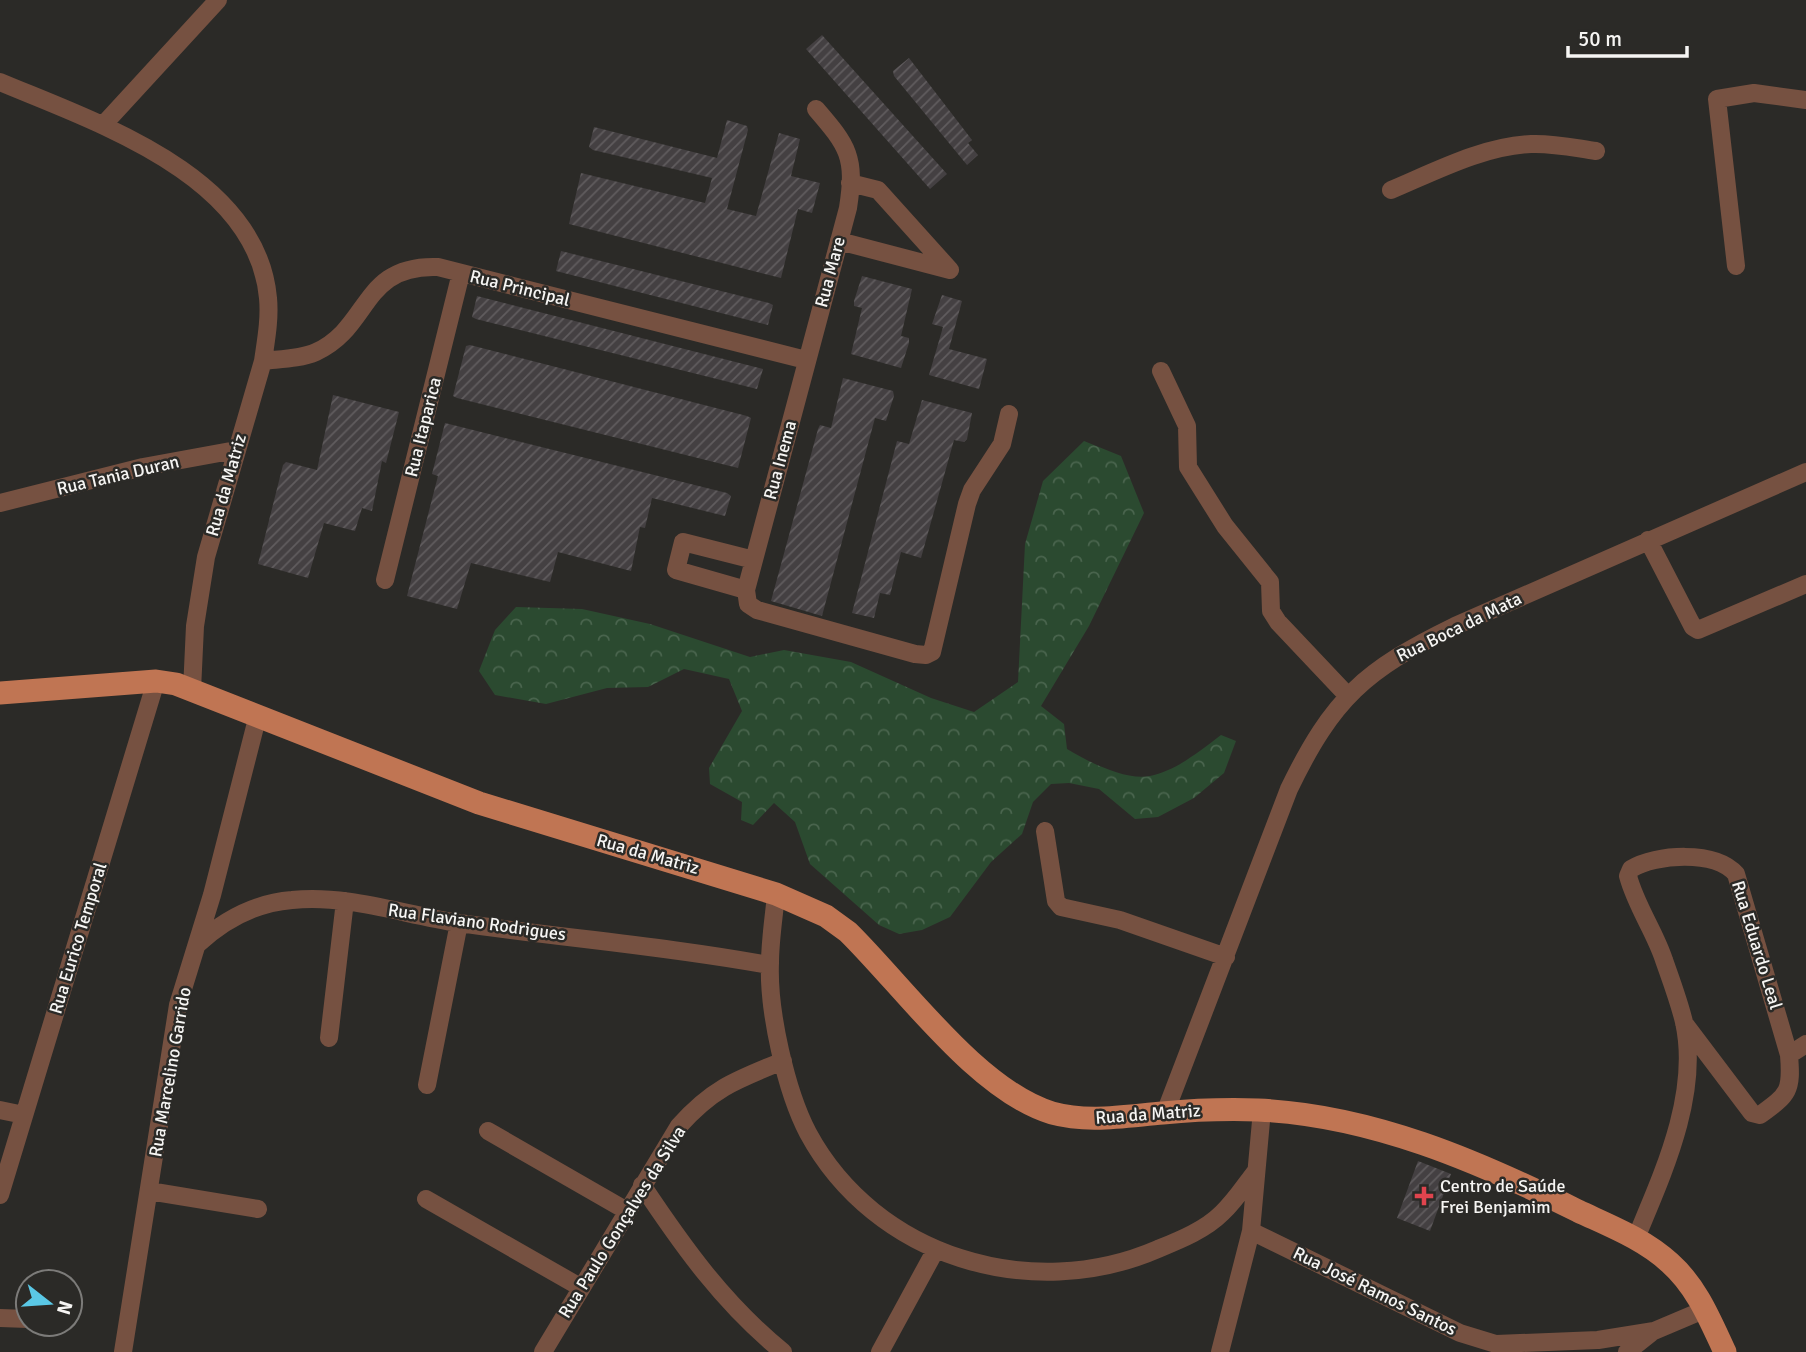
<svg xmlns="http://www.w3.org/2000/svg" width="1806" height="1352" font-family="Signika,sans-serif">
  <defs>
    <pattern id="forest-crowns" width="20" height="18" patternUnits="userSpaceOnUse" patternTransform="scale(1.75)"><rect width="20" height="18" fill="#2b4a30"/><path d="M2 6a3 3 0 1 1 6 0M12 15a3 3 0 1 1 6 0" fill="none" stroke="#4a654e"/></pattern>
    <pattern id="building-hatch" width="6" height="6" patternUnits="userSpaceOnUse" patternTransform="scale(1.75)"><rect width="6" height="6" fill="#444042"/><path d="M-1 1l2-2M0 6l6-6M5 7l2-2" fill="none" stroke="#605c5e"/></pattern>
  </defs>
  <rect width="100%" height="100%" fill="#2b2a27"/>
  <path fill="url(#forest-crowns)" d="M1084,441L1121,456L1144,513L1089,626L1041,706L1064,724L1067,749C1087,761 1125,781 1150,776C1176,771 1201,750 1221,735L1236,741L1224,773L1194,798L1158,817L1135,819L1099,789L1069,783L1051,784L1033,802L1022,834L991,862L950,917L922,930L899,934L879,925L810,864L795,822L774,803L753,825L741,820L742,802L710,784L709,768L742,711L729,679L684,669L648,687L607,688L546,704L495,695L479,671L495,630L516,607L582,609L650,624L750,657L784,650L851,662L931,698L974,712L1018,682L1025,544L1043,481Z"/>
  <path fill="url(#building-hatch)" d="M822,35L947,174L930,189L806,49Z
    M909,58L972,140L968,143L978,155L967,165L894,76L893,71Z
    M727,120L747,126L748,130L727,209L756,216L779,133L800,139L791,176L820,183L812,213L798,209L781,278L569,224L581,173L705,203L712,178L593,150L589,147L594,127L717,158Z
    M561,251L769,303L773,305L768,325L556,271Z
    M862,276L912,289L901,336L909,338V343L901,368L851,354L862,308L854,306V301Z
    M942,295L962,301L949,349L987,359L979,389L929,375L943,327L932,324Z
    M477,296L763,369L757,389L476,319L472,317Z
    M470,345L747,416L751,418L738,468L457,398L453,396L466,346Z
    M843,378L893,391L894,396L886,421L875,418L822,616L771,601L818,429L820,425L831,428Z
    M333,395L399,412L386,463L382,461L372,511L362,508L355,531L324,523L308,578L258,564L283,465L286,462L317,470Z
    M922,400L972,413L967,439L964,442L954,440L921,558L901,552L890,595L880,593L874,618L852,613L897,441L909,444Z
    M445,423L727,493L731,496L725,516L652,498L645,528L640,527L631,571L558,552L550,582L471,563L457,609L407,596L438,476L432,474Z
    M1418,1161L1451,1174L1430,1231L1397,1218Z"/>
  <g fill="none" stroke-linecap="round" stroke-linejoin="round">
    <path stroke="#765141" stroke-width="18" d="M0,82C95,122 257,175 268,298C270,319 266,340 263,361L206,557L195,626L192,690
      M104,124L218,0
      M1391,190C1434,172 1483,146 1531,144C1553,143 1575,148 1596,151
      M839,241L950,270L878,190L850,183
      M1736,266L1717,99L1754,93L1806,100
      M263,361C280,359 300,359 316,352C371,327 361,264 438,267L806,360
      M1161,371L1187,426L1188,467L1225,526L1270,582L1271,611L1278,622L1347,695
      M0,503L143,467L236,450
      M1648,540L1693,627L1698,630L1806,584
      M754,560L683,542L676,570L746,590L754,560L848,208C856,157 848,146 816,109
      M385,580L461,273
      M746,590L748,604L757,610L915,654L926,655L932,652L967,504L972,490L1002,444L1009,414
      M1045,831L1056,901L1061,907L1120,920L1226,957
      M776,894C774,917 770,940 770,963C768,1011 786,1091 808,1133C875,1257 1031,1304 1158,1249C1180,1240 1205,1230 1222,1213C1235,1201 1245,1185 1256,1171
      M198,944C225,919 255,903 292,900C348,894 404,915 459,923C563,938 666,946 769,965
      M329,1038L345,901
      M1789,1055L1806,1044
      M427,1085L459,923
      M0,1110L24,1115
      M1165,1113L1289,789C1333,698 1365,670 1455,626L1806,472
      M488,1131L627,1211
      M642,1185C684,1248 724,1304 783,1352
      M149,1191L258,1209
      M0,1195L156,681
      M426,1199L580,1287
      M1251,1231L1460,1333L1496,1344L1598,1340L1654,1331L1706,1309
      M1636,1238C1663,1173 1700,1094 1684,1022C1679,1001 1671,980 1664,960C1655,932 1636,906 1628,876L1631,869C1656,854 1715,850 1736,874L1789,1055C1792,1091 1789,1094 1760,1115L1752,1113L1684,1023
      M0,1318L28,1319
      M123,1352L178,1005L212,895L258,715
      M543,1352L679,1126C713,1088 736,1080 783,1061
      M880,1352L935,1251
      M1220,1352L1251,1231L1262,1110
      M1627,1352L1651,1333"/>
    <path stroke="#c07553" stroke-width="23" d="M0,693L156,681L176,684L479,803L776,894L826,916L848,932C903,986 978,1091 1052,1113C1088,1123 1126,1116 1163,1113C1194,1110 1226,1109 1258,1110C1371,1115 1478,1161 1578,1211C1610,1226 1644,1239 1670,1263C1697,1287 1710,1320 1725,1352"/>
  </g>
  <path fill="#e0444e" stroke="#2b2a27" stroke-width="2.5" d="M1420.5 1185.5h7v7h7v7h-7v7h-7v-7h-7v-7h7z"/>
  <g text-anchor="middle" stroke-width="5" stroke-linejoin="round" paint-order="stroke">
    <g font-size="18" fill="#f6f5f3" stroke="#2b2a27">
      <text transform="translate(830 272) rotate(-75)" y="6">Rua Mare</text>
      <text transform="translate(520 288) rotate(14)" y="6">Rua Principal</text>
      <text transform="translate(423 427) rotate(-76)" y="6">Rua Itaparica</text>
      <text transform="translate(780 460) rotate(-75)" y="6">Rua Inema</text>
      <text transform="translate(118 475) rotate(-13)" y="6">Rua Tania Duran</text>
      <text transform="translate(226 485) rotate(-74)" y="6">Rua da Matriz</text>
      <text transform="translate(1459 627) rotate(-26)" y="6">Rua Boca da Mata</text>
      <text transform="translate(648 854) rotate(16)" y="6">Rua da Matriz</text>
      <text transform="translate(477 922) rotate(8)" y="6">Rua Flaviano Rodrigues</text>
      <text transform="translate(78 938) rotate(-73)" y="6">Rua Eurico Temporal</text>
      <text transform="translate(1757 945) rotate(73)" y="6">Rua Eduardo Leal</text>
      <text transform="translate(170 1072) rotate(-80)" y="6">Rua Marcelino Garrido</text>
      <text transform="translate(1148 1114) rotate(-4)" y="6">Rua da Matriz</text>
      <text transform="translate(622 1222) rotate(-58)" y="6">Rua Paulo Gonçalves da Silva</text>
      <text transform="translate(1375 1291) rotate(26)" y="6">Rua José Ramos Santos</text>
    </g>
    <g font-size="18" fill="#f6f5f3" stroke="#2b2a27" text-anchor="start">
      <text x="1440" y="1192">Centro de Saúde<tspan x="1440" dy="21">Frei Benjamim</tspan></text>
    </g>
  </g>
  <g transform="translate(49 1303) rotate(107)"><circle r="33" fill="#2b2a27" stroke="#7c7b79" stroke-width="2"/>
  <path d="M0-5L12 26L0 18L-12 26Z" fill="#5ac8e6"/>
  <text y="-10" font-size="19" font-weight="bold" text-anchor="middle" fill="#f6f5f3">N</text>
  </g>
  <path d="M1568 46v10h119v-10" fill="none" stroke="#f6f5f3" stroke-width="3.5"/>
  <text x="1578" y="46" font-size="21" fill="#f6f5f3" stroke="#2b2a27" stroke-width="5" paint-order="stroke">50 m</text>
</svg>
